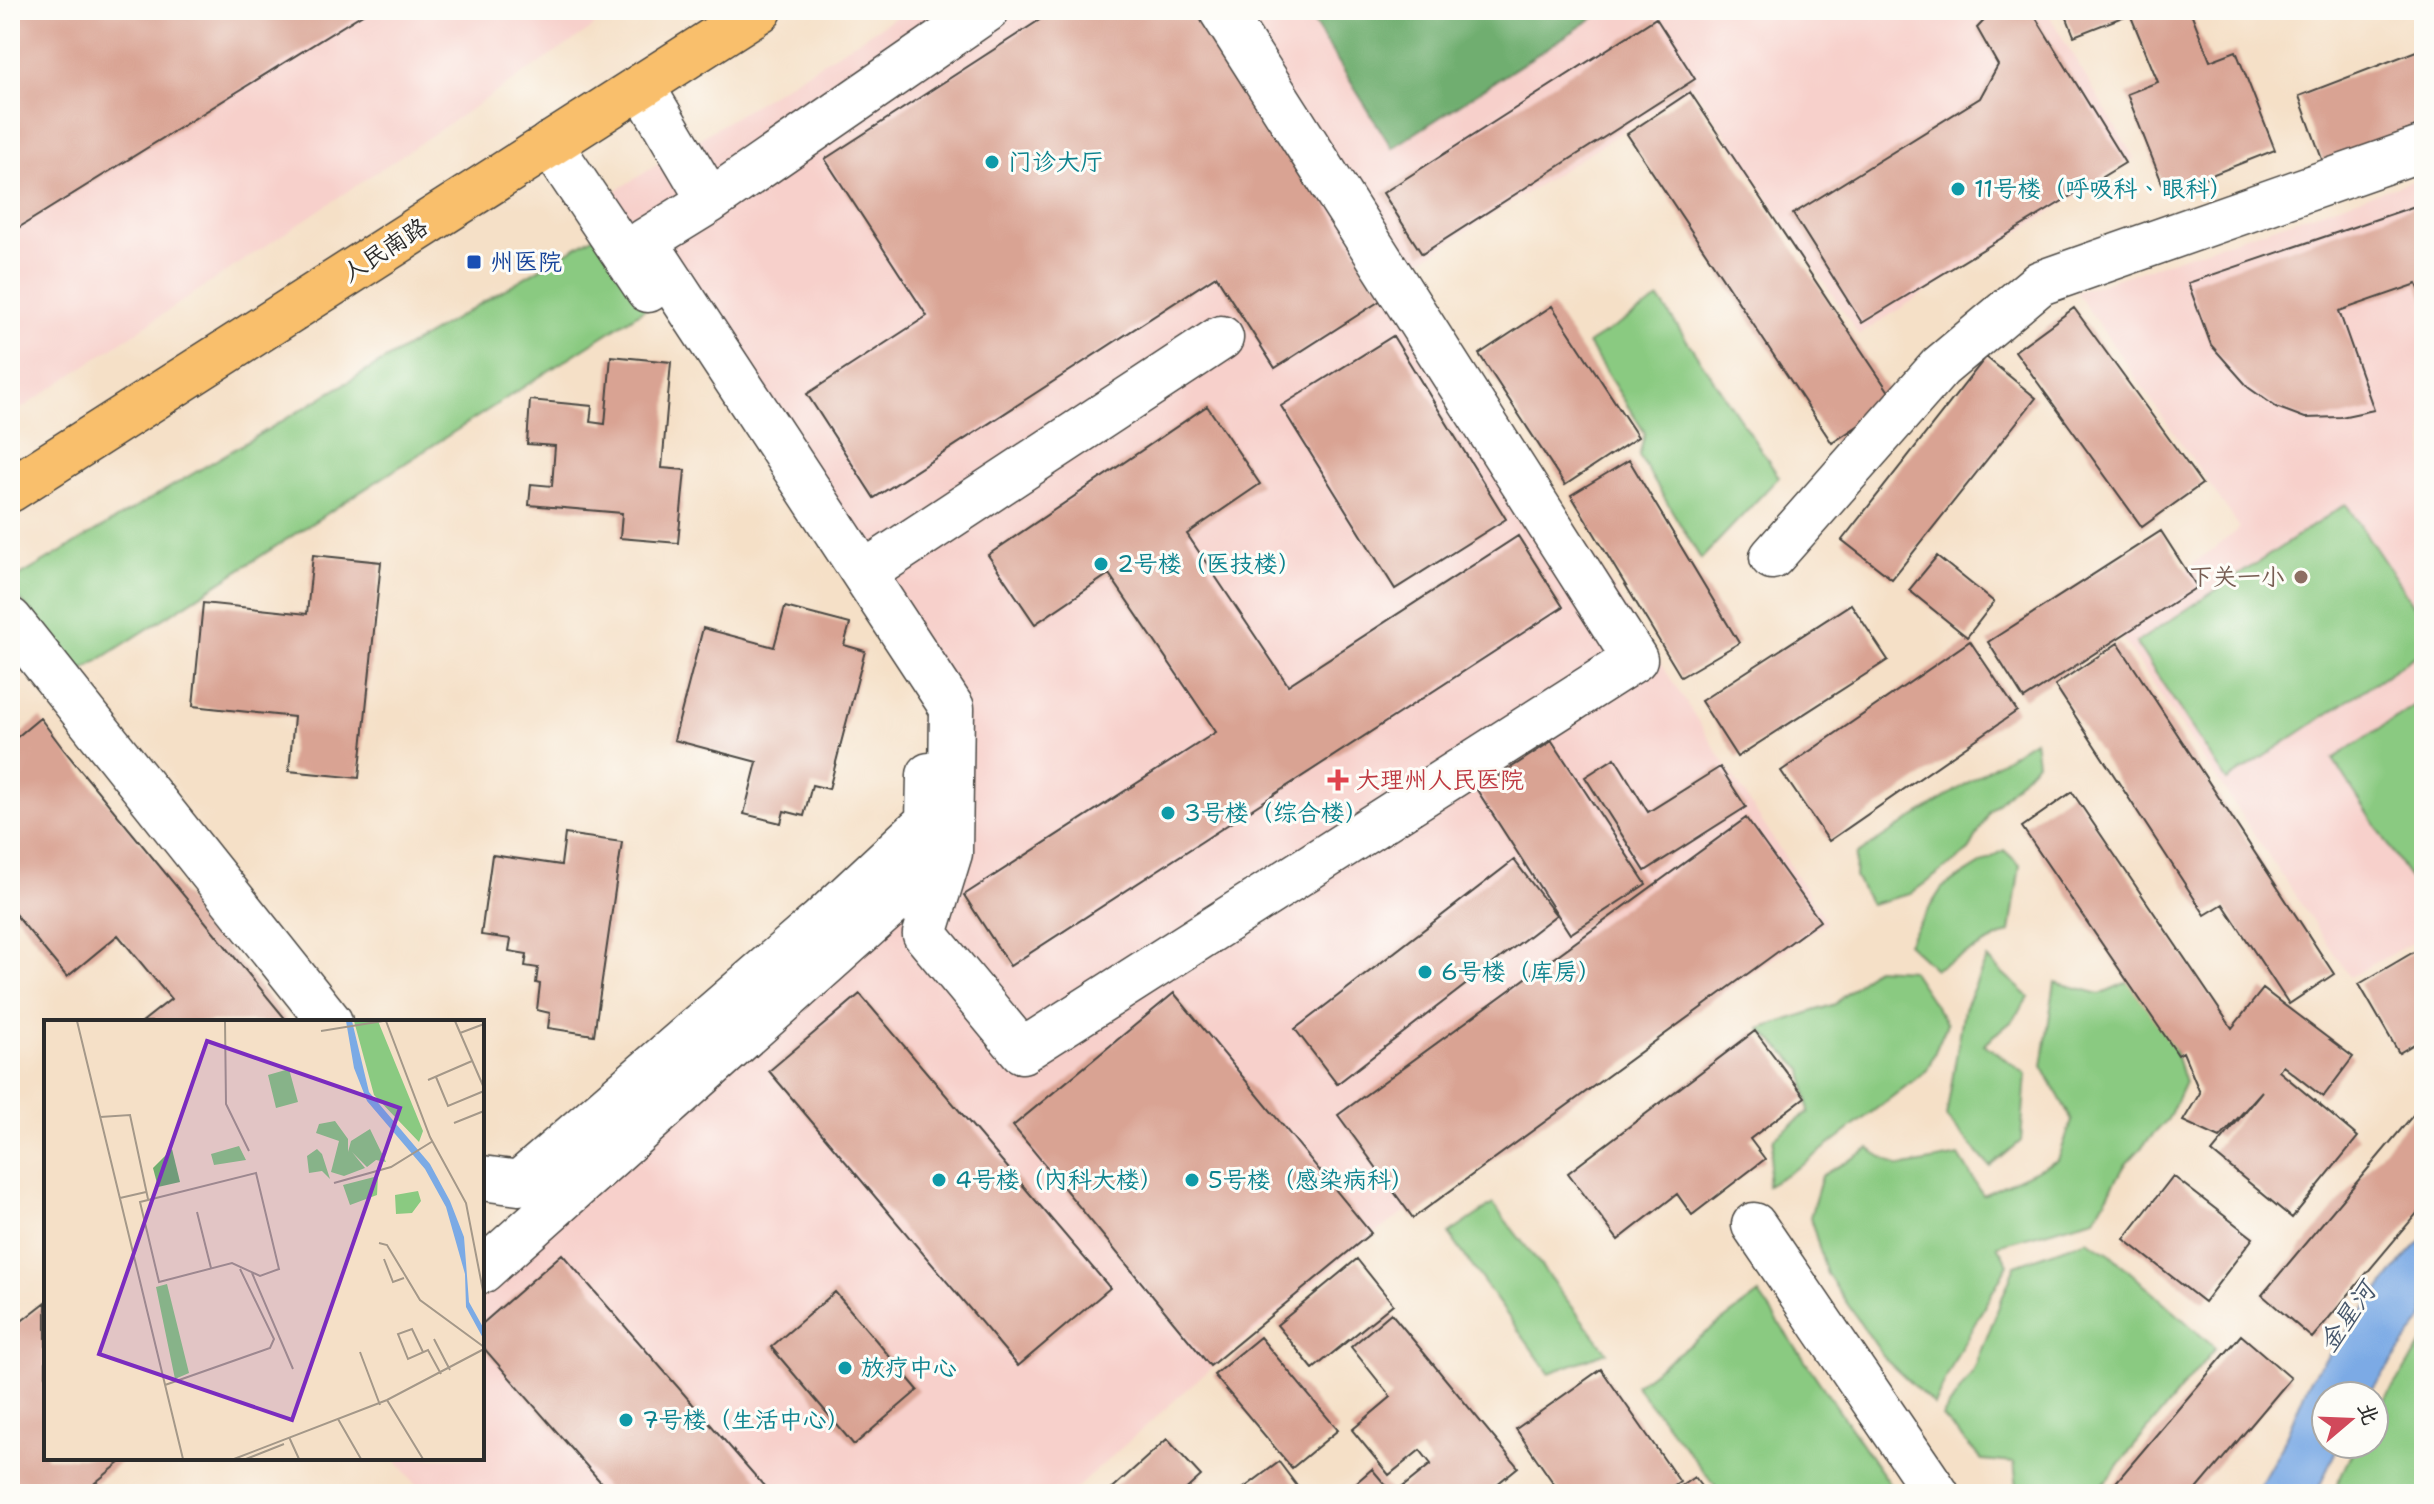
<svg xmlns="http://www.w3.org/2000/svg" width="2434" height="1504" font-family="'Shantell Sans','LXGW WenKai TC',sans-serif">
  <rect width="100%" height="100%" fill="#fdfcf7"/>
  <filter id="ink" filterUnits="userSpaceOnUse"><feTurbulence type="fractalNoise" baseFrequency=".0125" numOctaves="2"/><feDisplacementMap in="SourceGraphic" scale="16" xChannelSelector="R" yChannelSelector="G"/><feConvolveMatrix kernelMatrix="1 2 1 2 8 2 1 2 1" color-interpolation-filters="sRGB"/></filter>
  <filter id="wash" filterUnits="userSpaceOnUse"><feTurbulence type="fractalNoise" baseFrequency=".006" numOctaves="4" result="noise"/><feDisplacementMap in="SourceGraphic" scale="32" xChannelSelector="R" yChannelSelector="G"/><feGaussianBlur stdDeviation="1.8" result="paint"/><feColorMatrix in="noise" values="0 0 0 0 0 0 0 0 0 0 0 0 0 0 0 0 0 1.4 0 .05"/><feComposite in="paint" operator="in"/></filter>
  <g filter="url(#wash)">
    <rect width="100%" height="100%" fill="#f5e0c7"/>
    <path fill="#f7d0cb" d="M10,10H583L594,27L10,416Z
      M907,10H2046L2134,158L1859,335L1693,86L1409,268L1826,922L1378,1231L1195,1382L1070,1494H424L394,1458H482V1250L940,841L942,719L602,199Z
      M2424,177V936L2350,977L2114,626L2240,528L2076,292Z"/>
    <path fill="#8aca81" stroke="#5a7a56" stroke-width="2" d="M598,234L648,307L82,671L10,588V582Z
      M1659,299L1779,477L1701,559L1639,456L1645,433L1588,344Z
      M2346,504L2424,621V650L2227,781L2136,643Z
      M2417,704L2424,716V900L2333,759Z
      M2034,740L2037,762L1990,811L1969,851L1910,894L1870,904L1855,877L1856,855Z
      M2004,850L2020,865L2010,932L1935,969L1907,943L1942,888Z
      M1987,959L2029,997L2011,1022L1984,1044L2026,1074L2021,1141L1990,1167L1946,1117L1964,1009Z
      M1875,968L1911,970L1947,1024L1927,1070L1804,1164L1767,1185L1774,1138L1809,1112L1803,1070L1760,1029L1835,1004Z
      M2130,981L2165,1020L2185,1082L2168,1119L2125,1165L2095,1218L1997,1245L2008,1264L1956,1357L1934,1405L1886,1360L1827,1274L1810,1217L1822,1176L1869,1149L1899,1167L1959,1156L1983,1195L2058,1160L2072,1120L2042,1066L2055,982L2100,994Z
      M1493,1204L1607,1352L1549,1373L1449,1234Z
      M2087,1240L2109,1253L2215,1348L2095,1494H2018L2014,1463L1982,1460L1942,1417L1974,1370L2015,1265Z
      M1759,1294L1896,1494H1722L1635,1385Z
      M2424,1341V1494H2332L2356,1444H2374V1416Z"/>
    <path fill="#6fae6f" stroke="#4d6c4d" stroke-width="2" d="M1306,10H1589L1598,15L1392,148Z"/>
    <path fill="#7baae5" stroke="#536a88" stroke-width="2" d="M2424,1237V1318L2367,1396H2326V1444H2339L2316,1494H2255L2282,1446L2310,1379L2403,1260Z"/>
    <g id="blocks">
      <path fill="#d9a393" d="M10,10H369L10,233Z
        M1055,10H1201L1386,297L1275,368L1216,276L874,498L807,394L927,316L825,159Z
        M1994,10H2031L2125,163L1862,323L1793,214L1980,98L1998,65L1977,28Z
        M2064,10H2190L2210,61L2236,51L2275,150L2166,193L2127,94L2158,82L2130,14L2074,36Z
        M1656,18L1695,79L1422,254L1383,193Z
        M2424,48V124L2323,162L2299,96Z
        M1690,92L1895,401L1832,443L1627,134Z
        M2424,203V301L2417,284L2339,311L2374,410L2341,417L2305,418L2276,407L2249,388L2211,345L2188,283Z
        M1552,306L1638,437L1565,485L1479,354Z
        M2074,308L2202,484L2142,527L2015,351Z
        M1393,336L1506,519L1395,589L1281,406Z
        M611,356L671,362L662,468L685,470L678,543L620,538L622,513L529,505L531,484L552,486L555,446L527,444L530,400L592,406L590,422L605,424Z
        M1986,357L2036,398L1892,579L1842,540Z
        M1207,406L1260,484L1187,534L1288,685L1518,536L1563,607L1010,966L964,895L1216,732L1109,574L1035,624L988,555Z
        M1629,460L1739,643L1681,677L1571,495Z
        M2161,531L2197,587L2024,699L1988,642Z
        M313,555L381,562L359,778L289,771L294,717L193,706L203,603L307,614Z
        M1937,556L1994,602L1967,637L1909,590Z
        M1851,604L1888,660L1737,757L1701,701Z
        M785,607L850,624L844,645L865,651L829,789L812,785L804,816L784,811L781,823L744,814L757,762L674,740L703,628L774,647Z
        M1970,641L2017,711L1829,841L1781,771Z
        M2118,643L2334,974L2289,1004L2223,904L2205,915L2055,685Z
        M40,718L64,750L288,1022H142L171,999L118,935L67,977L10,908V743Z
        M1552,741L1646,884L1570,934L1477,790Z
        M1615,758L1648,812L1720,767L1746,807L1645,871L1585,777Z
        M2072,792L2232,1028L2263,989L2353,1057L2323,1097L2283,1066L2279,1071L2358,1137L2292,1218L2212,1152L2262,1091L2220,1138L2183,1121L2200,1093L2183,1052L2178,1055L2022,827Z
        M1746,818L1820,921L1413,1218L1338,1115Z
        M565,834L622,842L594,1035L548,1028L550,1013L537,1010L540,984L536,983L538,968L525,966L527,954L509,951L511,939L481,935L492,855L561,865Z
        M1514,860L1556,915L1337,1084L1295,1029Z
        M2424,946V1038L2399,1053L2359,984Z
        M1174,993L1371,1233L1210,1366L1013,1126Z
        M860,994L1110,1288L1018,1366L769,1071Z
        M1755,1031L1805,1097L1750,1139L1765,1159L1692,1215L1677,1194L1618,1240L1568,1173Z
        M2424,1102V1205L2312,1338L2262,1295Z
        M2173,1176L2253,1238L2204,1302L2124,1239Z
        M562,1254L771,1494H611L482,1346V1324Z
        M1357,1259L1393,1304L1313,1369L1277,1325Z
        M835,1292L918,1390L854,1445L771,1347Z
        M46,1302V1458H126L81,1494H10V1330Z
        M1391,1313L1518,1467L1485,1494H1402L1399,1490L1431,1464L1420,1450L1389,1475L1352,1430L1391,1397L1351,1347Z
        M2241,1335L2291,1378L2193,1494H2106Z
        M1260,1337L1338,1430L1292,1468L1214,1375Z
        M1601,1369L1680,1482L1663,1494H1561L1516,1429Z
        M1167,1439L1201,1476L1181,1494H1106Z
        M1279,1462L1303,1494H1236Z
        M1372,1469L1393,1494H1343Z
        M1694,1477L1707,1494H1670Z"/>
    </g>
  </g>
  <g filter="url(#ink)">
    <use href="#blocks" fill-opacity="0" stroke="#494642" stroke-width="2"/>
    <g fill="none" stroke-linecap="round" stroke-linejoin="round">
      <defs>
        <path id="minor" d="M987,10L710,201L645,241L952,708L950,853L925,934L1022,1051L1635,659L1221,10
          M642,86L710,201
          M550,144L648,290
          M1772,557L1940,367L2040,283L2424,148
          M864,573L1221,338
          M10,620L330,1022
          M482,1178L519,1183L821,921L928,821L929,775
          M1754,1225L1937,1494
          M482,1271L948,854"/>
        <path id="major" d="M10,490L760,10"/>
      </defs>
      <use href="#minor" stroke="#494642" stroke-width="47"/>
      <use href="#major" stroke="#494642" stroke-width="47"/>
      <use href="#minor" stroke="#fff" stroke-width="44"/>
      <use href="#major" stroke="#f9bf6c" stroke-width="44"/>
    </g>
  </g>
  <g fill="#0f9aa8" stroke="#fdfcf7" stroke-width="3">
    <circle cx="992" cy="162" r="8"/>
    <circle cx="1958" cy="189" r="8"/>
    <circle cx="1101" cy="564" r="8"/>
    <circle cx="1168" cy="813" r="8"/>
    <circle cx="1425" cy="972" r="8"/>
    <circle cx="939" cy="1180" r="8"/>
    <circle cx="1192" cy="1180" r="8"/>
    <circle cx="845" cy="1368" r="8"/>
    <circle cx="626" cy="1420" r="8"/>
  </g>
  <rect fill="#1a4fb4" stroke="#fdfcf7" stroke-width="3" x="466" y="254" width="16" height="16" rx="4"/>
  <circle fill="#8d6e63" stroke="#fdfcf7" stroke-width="3" cx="2301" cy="577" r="8"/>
  <path fill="#e0444e" stroke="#fdfcf7" stroke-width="3" d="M1334 768h8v8h8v8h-8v8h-8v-8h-8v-8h8z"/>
  <g text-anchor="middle" stroke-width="6" stroke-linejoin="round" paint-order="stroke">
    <g font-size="24" fill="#0d838f" stroke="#fdfcf7" text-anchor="start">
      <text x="1008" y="170">门诊大厅</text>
      <text x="1974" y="197">11号楼（呼吸科、眼科）</text>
      <text x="1117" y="572">2号楼（医技楼）</text>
      <text x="1184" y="821">3号楼（综合楼）</text>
      <text x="1441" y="980">6号楼（库房）</text>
      <text x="955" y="1188">4号楼（内科大楼）</text>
      <text x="1208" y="1188">5号楼（感染病科）</text>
      <text x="861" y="1376">放疗中心</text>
      <text x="642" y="1428">7号楼（生活中心）</text>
    </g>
    <g font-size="24" fill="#2b2b2b" stroke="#fdfcf7">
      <text transform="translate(385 250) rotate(-33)" y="8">人民南路</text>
    </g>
    <g font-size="24" fill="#164399" stroke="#fdfcf7" text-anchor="start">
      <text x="490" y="270">州医院</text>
    </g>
    <g font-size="24" fill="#785e54" stroke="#fdfcf7" text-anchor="end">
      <text x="2285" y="585">下关一小</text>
    </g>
    <g font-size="24" fill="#be3a42" stroke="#fdfcf7" text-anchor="start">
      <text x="1356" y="788">大理州人民医院</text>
    </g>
    <g font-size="26" font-style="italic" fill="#47576c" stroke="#fdfcf7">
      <text transform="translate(2347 1317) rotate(-55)" y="9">金星河</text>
    </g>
  </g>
  <g transform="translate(44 1020)">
    <rect width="440" height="440" fill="#f5e0c7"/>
    <path d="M310,1H334L379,111L375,122L330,75ZM245,49L254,82L232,88L224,55ZM291,101L304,119V132L307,121L326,109L342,142L332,140L323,147L308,132L321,148L300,156L287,152L295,121L272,113L275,104ZM195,126L202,140L170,145L167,134ZM273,129L278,134L286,159L278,151L265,153L263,136ZM334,156L333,175L306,185L299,165ZM374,171L377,181L368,193L352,194L351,175ZM123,264L145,353L131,359L112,267Z" fill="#8aca81"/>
    <path d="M128,129L136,162L114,167L109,148Z" fill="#6fae6f"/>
    <path d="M302,1H308L325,72L386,144L406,181L420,217L425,282L440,309V320L422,287L421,254L402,187L381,149L323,81L310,48Z" fill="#7baae5"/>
    <path fill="none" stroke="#a49889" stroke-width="2" d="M33,1L139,439M181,1L182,84L205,131M342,1L386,117L422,183L440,276M411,1L440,68M277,11L339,1M416,13L440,4M392,57L404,86L440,71M384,60L428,41M56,97L86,95L104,179M410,103L440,91M212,153L235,249L216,256L188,243L115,262L96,182ZM290,163L347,147L389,121M76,178L102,172M153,192L167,248M335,223L343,225L376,280L440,327M340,239L349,262L360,258M208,253L249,349M390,319L406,350M316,332L336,385M379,332L368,309L354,314L364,339L384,330L397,354M121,365L226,328L230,319L196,249M343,380L379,439M294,399L317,439M245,417L255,439M190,439L343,380L440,329M202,439L240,424"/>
    <path fill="#7b2cbf" fill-opacity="0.15" stroke="#7b2cbf" stroke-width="4" d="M163,21L356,88L248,400L55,334Z"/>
    <rect width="440" height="440" fill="none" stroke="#2b2b2b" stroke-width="4"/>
  </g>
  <rect width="2434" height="1504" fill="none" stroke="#fdfcf7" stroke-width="40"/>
  <g transform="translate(2350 1420) rotate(71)"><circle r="38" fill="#fdfcf7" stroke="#a9a8a5" stroke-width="2"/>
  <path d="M0-6L14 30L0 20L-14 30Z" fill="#d1495b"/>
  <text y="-12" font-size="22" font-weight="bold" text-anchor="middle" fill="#2b2b2b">北</text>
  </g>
</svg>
